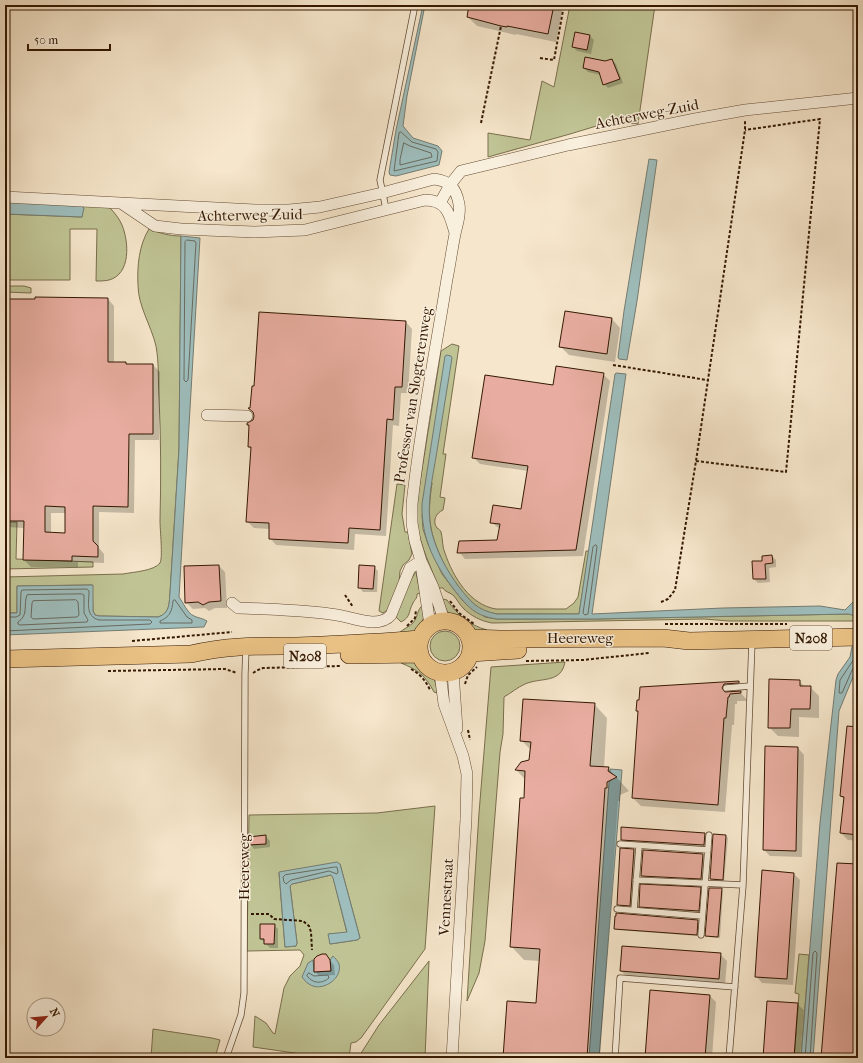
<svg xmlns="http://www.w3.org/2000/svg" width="863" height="1063" font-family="'IM FELL French Canon',serif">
  <rect width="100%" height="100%" fill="#f6e6cb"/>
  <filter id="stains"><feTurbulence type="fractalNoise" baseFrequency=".005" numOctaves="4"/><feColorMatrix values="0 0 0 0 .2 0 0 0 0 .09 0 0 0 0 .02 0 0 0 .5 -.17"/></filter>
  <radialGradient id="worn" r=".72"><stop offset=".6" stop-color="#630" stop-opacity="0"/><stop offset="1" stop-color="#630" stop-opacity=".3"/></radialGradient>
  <path fill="#c0c495" stroke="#7a6e4c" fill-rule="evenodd" d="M570,5H655L638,124L613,121L570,134L488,157V133L530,140L542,81L554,87Z
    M80,205L109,207C114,212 119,218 122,225C129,242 131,274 109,280C105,281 100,281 96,281L97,229H70V280H5V214L82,217Z
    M149,229C160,233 169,236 181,236L179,449L170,593C169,604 170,613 158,617L99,616L95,615L93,611L92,585L17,586V613H5V577L123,574C133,572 154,571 160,563C163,558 160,529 160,521C161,480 161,438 159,397C158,380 159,362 156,346C151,325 138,306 138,285C137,266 139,245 149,229Z
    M5,286H24L31,288V293L5,292Z
    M452,344L459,346L443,454H446L440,497L445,498L443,510C436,513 432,521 437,528C439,529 440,530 441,532C443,539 442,547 445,553C453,577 470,605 496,609H566L574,603L578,597L586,551H589L579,614H497C489,613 483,611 477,607C457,594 435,551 431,528C428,513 430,498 432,483L422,515L423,529L428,544L442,574L463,601L485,617L497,619H595L848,614L853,615L857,621H729L704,619L492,623C481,621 471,616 463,608C459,604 457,599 453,595C449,592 445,592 443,588H439C431,567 420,546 417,523C416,509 418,495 420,482L441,351Z
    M397,484L405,485L402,514L405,532H408L412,554L409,560L403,565L400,571L399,584L389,609L383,613L379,611Z
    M5,522H17L16,559L93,562V567L5,569Z
    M416,572L420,593L417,594C417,599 415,599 413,603C408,612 411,617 401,622L395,616L409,582Z
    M443,599L447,600C458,615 469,625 487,630L476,633L463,622L448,613L442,600Z
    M423,605C426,618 422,626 412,633H399C403,629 409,627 413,623C418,617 417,609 423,605Z
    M430 646a15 15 0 1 1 30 0a15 15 0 1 1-30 0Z
    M416,662C429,673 436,675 437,693L434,692C425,675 418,670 401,663Z
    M565,662C561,684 541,677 525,684C518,687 511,693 504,697L503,734L500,752L485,941L479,973L467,1001L479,813L491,667Z
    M435,806L425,949L361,1038L356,1042L351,1043L349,1058H329L253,1047L255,1016L266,1023L273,1033L275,1034L284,988L290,976L300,966L304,955L300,950L247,951L249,815L377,813ZM340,864L360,938L357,940L330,944L329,934L347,933L333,877L331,875L292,884L290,886L297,943L296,946L285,947L279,873Z
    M799,954L809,955L801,1058H794L799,994L795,993Z
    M429,961L425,1058H358L379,1025Z
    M153,1029L212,1038L220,1040L215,1058H151Z"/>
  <path fill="#9ebebd" stroke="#747c72" d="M423,5H425L407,96L403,126L413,138L438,146L442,151L439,165L396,176L390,175L389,172L396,130Z
    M649,159L657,160L637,301L627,360L619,359L618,357L624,311Z
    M5,202L80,205L84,208L82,217L5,214Z
    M181,236L200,238L179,597C183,602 187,613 194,616C198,618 202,618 207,621L204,627L5,635V613H17V586L93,585V611L95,615L99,616L158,617C170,613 169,604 170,593L179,449Z
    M447,355L451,356L452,358C447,389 442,420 437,451C433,476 426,504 431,529C436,551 446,569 459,587C471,602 477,610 497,614H579L615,374L616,373L626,374L592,614L723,608L820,606L845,610L858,597V665L839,711L813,1058H801L820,823L836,680L838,674L850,657L857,621C855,617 854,615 848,614L595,619H497C475,616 468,607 455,591C435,565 421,538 422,504L445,356Z
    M610,769L622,770L599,1058H589Z
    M337,862L340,864L360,938L357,940L330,944L328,934L347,932L333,878L331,875L292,884L290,886L297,943L296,946L285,947L279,872Z
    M333,956C335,958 338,961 339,964C343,979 321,993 309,984C306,983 304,979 302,977L308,963L313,960L314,972L331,971L330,960Z"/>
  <path fill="#0003" fill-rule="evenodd" d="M470,5H563L556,42L516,34V35L477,26L468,17Z
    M590,36L594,40L591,54L577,51L573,47Z
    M612,60L616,64L623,83L608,88L604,84L601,75L588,72L584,68Z
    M108,299L114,306V363H126L128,365H153L160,372L159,440H135L134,513L99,512V548L104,554V563L78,562V567H31L24,560L25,528L5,527V300ZM51,513H66V534L51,533Z
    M612,319L620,328L615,362L569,355L560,346Z
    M406,322L412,329L408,393H401L399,426L393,425L386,536L355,534L354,550L276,545L270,538V529L254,528L247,521L251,449L249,447L250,427L248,424L254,421V413L250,409Z
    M603,374L610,381L583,556L465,559L459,552L498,541L500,529L492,523L522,510L528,471L480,464L473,457L554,386Z
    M772,556L776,560V567L769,568L770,582L758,583L754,579L763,562Z
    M219,566L225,572L227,608H215L209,611L205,608L193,609L186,602Z
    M374,567L378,571L377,592H363L359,587Z
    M799,681L805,687H810L819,696V718L799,717V737L778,736L769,727Z
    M739,682L746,690L739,691L748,701H737V704H735L734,725H732L725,812L641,806L633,798L639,713L637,711L640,701L641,688Z
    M856,696L858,697V841L848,840L841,833L844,799L841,796L853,728Z
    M594,704L607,718L604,768H608L629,791L620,795V801H618L600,1058H504L537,1004L540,961L524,960L511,946L526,780L516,770L521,763L530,761L531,750L521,740Z
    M798,748L804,755L802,857L770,856L764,850Z
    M705,834L707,836L705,847L623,841L622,839Z
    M265,836L270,841V847L254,849L250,844Z
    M726,836L728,838L724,881H713L711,879Z
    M621,849L634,850L636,852L632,907L620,906L618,904Z
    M703,855L705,857L703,880L644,877L642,876Z
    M763,871L794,874L800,880L793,985L762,983L756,976Z
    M700,888L702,890L700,913L641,908L640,906Z
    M722,889L723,891L720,938L708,937L706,935Z
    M697,921L699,923L698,936L617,930L615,928Z
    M274,925L278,929V948H270L261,939Z
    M720,954L727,961L725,985L627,977L621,971Z
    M326,956L334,965L335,975L319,976L315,971Z
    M710,996L716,1002L712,1058H646Z
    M797,1004L804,1010L800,1058H764Z"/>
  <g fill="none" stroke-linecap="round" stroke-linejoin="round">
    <path stroke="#696b60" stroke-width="1" d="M401,132L412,142L436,149L438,152L437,161L394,171L399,133Z
      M404,143L410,146L431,153L432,157L400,165V160Z
      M187,240L195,241L196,243L188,380L186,382L184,380L185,242Z
      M596,545L597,547L588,614L585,615L583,613L593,547Z
      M82,594L84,595V613L88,620L87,622L20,625L18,624V622C29,615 23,605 27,595Z
      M76,600L78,602L79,615L77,617L33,619L31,617L32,603L33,601Z
      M175,600L187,617L192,620V623H160V621C170,617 172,611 173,601Z
      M5,617H16L20,615L21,592L22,590L87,589L89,591C89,603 85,616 99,620H150L152,622L150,624L5,631
      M857,647L854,659L840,680L839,693H842L853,668L858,666
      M335,867H337L338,872L337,874L329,871L291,880L286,884L284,882L283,877L285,875Z
      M309,973L314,976L328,975L329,978C322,984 313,984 307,976Z
      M805,1058L813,953L815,951L817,953L810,1058"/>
  </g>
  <path fill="#e8ada0" stroke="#341802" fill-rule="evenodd" d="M469,5H554L548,34L507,26V27L501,26L467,17Z
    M575,32L590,35L587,50L572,47Z
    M585,57L605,61L612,59L620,79L603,85L599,72L583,68Z
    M35,297L108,298V362H126V364H153V434H129L128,507L93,506V541L98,546V557L72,556V561L23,560L24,521H5V299H35ZM45,506L65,507V533L45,532Z
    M565,311L612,318L607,354L559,347Z
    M259,312L406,321L402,387H395L393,420L387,419L380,530L349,528L348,543L269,539V523L246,522L251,447H248L249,425H247V423L253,420L254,416L253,412L248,408H250L252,386H254Z
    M556,366L604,373L576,550L457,553L459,541L497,540L500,524L490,523L493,505L521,509L528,466L472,458L485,375L553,385Z
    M772,555L773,563L765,564L766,579H753L752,561H762V556Z
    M219,565L221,601L209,602L203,605L198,602L185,603L184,566Z
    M359,565L375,566L373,589L358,588Z
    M769,679L800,680V686H811L810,709H791L790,728H768Z
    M739,681V683L724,684L722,688L725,692L741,691V693L730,694L729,697H728L726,718H724L718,805L632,798L638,711H636L637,700H639L640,687Z
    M523,699L595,703L590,766L609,767L608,771L617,777L607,782V788H605L587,1058H503L507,1001L536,1003L540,949L510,947L520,798H524L525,771L515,770L521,762L529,760L531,742L520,741Z
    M847,726L858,727V835L840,833L844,797L840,796Z
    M765,746L798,747L796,851L763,850Z
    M621,827L705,833L704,845L621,840Z
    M713,834L726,835L723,880L710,879Z
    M266,835V844L249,845V837Z
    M620,848L634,849L630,906L617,905Z
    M643,850L703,854L701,879L641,876Z
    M837,863L858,864V1058H821Z
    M762,870L794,873L787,979L755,977Z
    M640,884L701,887L699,911L639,907Z
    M709,888H722L718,937L705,936Z
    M616,913L698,920L697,935L614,929L615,916H616Z
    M260,924H275L274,944H264V939H260Z
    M622,946L721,953L719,979L620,971Z
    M322,954H326L330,960L331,971L314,972V959L317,956Z
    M650,990L710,995L705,1058H645Z
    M767,1001L798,1003L794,1058H763Z"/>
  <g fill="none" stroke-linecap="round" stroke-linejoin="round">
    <defs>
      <path id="lane" d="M386,209L380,180L415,5
        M726,688L750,686
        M620,844L708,850
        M636,880L743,885
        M617,909L702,916
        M634,910L639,846
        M701,935L709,835
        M226,1058L241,1015L244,993L245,674L246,649
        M615,1058L620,978L735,987
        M729,1058L743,885L752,641"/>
      <path id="street" d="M5,197L255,210H289L320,207L382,193L434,179C450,181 456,188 459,204C461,215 457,224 455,234C452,249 450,264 447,279C435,354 420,429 412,504V523L415,541L421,561L433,587L444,620
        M121,203L155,226L181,229L254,232L305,230L425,200C447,200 450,215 455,233
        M440,203L450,185L461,171L568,145L695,119L745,110L858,98
        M207,415L247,416
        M422,571L430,625
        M232,603L238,608C269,609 299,610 330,614C344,615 357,621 372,622C379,622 387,620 391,615L410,568L421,561
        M453,672L457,729
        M440,673L444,704L463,756L467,774L466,819L452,1058"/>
      <path id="primary" d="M419 647a26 26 0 1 1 52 0a26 26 0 1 1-52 0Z
        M470,638L500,639L663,638L689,641L858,637
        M471,653L518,650
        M349,655L419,654
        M5,659L191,654C228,645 260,646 297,646C338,644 379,643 419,639"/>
    </defs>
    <use href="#lane" stroke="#644c34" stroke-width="7"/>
    <use href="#street" stroke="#644c34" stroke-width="12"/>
    <use href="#primary" stroke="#341802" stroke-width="18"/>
    <path stroke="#341802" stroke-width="2" stroke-dasharray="3 2" stroke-linecap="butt" d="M540,58L554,60L564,5
      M481,123L501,26
      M613,365L707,380
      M696,461L786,472L820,119L745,130
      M345,595L353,607
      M450,601L459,613L474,624
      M661,602L668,599L675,590L696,461L745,130V121
      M665,624H787
      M407,626L415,618L416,610
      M132,641L232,632
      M526,661L583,660L649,653
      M411,669C420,674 426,681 430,690
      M108,671L225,669L237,673
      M253,673L258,670L263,668L341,666
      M465,684L468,675L477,667
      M468,730L470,740
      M251,914H269L274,919L303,921L309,926L311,932L312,950"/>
    <use href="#lane" stroke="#f9efdd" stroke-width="5.5"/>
    <use href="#street" stroke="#f9efdd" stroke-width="11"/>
    <use href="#primary" stroke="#ebc386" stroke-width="17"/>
  </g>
  <g text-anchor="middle" stroke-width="3" stroke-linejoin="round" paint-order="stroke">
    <g fill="#f9efdd" stroke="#6f5844" stroke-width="1">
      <rect x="790" y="626" width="42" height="24" rx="3"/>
      <rect x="284" y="644" width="42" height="24" rx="3"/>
    </g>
    <g font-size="14" font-weight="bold" fill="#341802">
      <text x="811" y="643">N208</text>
      <text x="305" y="661">N208</text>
    </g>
    <g font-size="15" fill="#341802" stroke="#f9efdd">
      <text transform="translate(647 114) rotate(-11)" y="5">Achterweg-Zuid</text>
      <text transform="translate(250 215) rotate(-1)" y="5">Achterweg-Zuid</text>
      <text transform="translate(413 395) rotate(-81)" y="5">Professor van Slogterenweg</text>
      <text x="580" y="643">Heereweg</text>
      <text transform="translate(244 867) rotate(-90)" y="5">Heereweg</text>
      <text transform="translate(446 897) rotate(-87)" y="5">Vennestraat</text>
    </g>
  </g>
  <rect width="863" height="1063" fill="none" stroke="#f6e6cb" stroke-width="20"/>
  <rect x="6" y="6" width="851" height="1051" fill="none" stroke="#341802" stroke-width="2"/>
  <rect x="10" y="10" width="843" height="1043" fill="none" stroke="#341802"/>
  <g transform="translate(46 1017) rotate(63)"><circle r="19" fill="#f9efdd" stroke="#aa9985"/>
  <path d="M0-3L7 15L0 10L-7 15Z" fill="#8f2418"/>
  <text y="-6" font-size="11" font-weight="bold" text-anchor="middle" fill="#341802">N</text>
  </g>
  <path d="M28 44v6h82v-6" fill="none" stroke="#341802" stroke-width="2"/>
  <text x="34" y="44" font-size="12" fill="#341802" stroke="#f9efdd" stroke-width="3" paint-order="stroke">50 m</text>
  <rect width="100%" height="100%" filter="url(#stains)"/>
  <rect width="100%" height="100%" fill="url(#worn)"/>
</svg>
